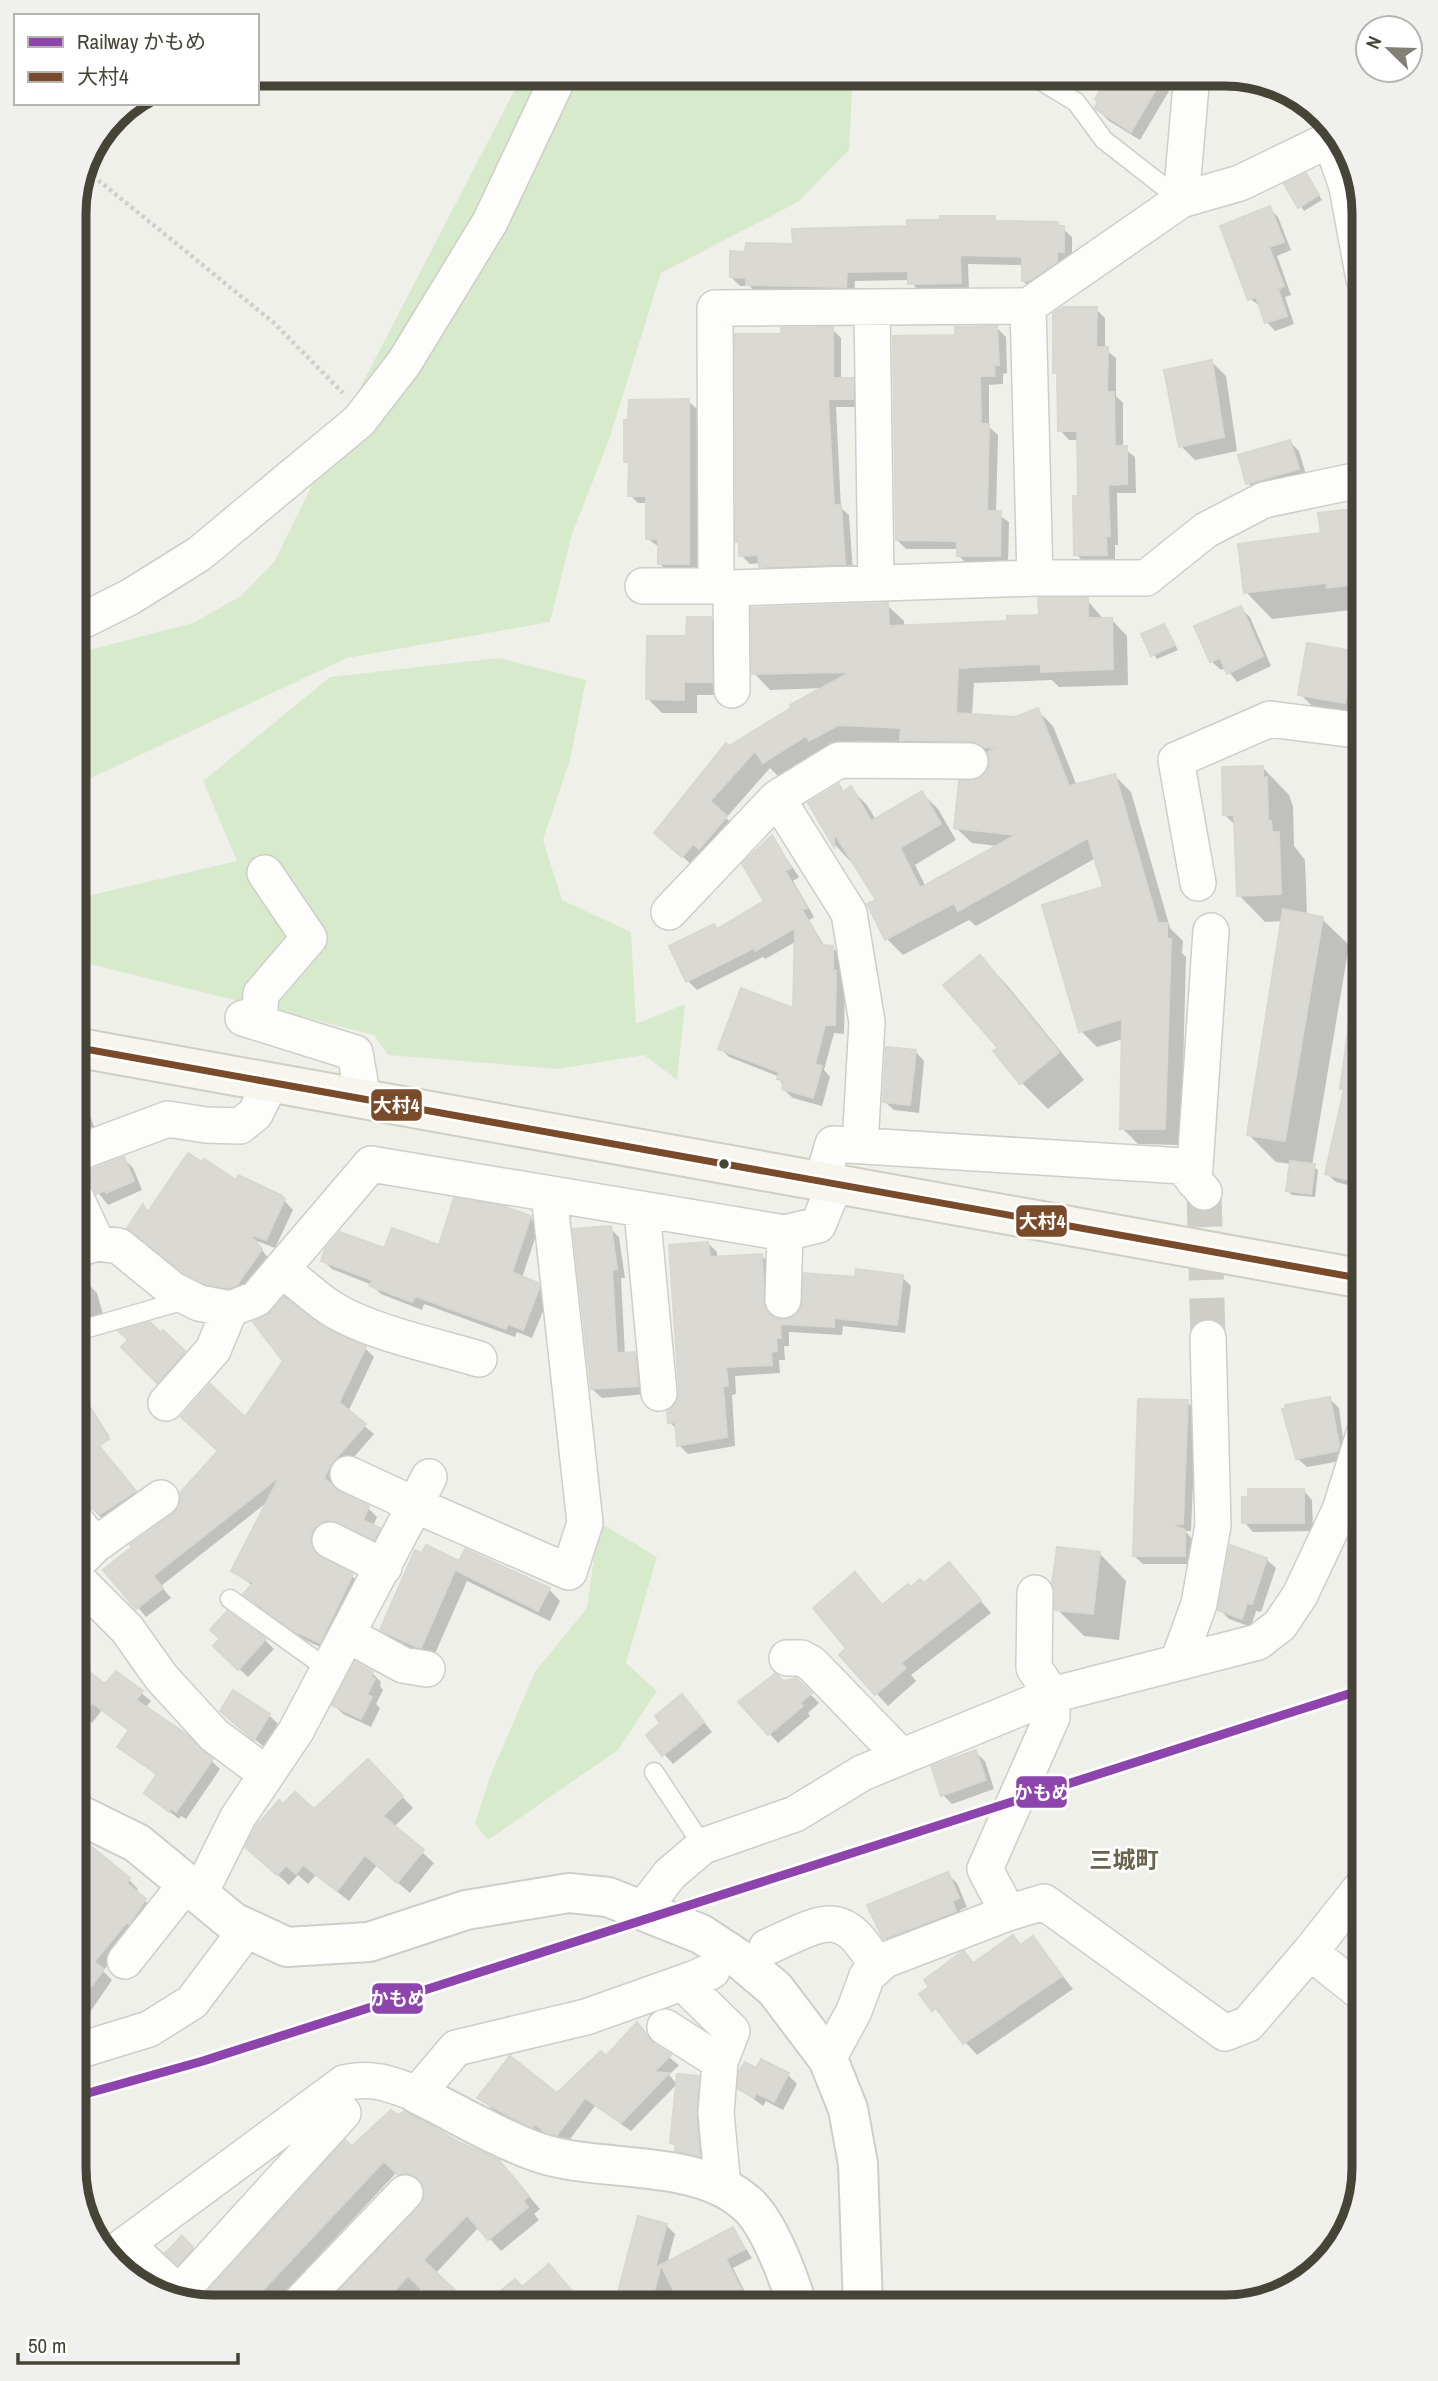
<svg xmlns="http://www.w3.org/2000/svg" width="1438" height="2381" font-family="'Archivo Narrow','Noto Sans JP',sans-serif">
  <rect width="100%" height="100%" fill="#f0f0eb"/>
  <path fill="#d8eacc" d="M523,74H853L849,150L798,202L661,273L609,440L572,534L550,622L347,658L74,786V654L193,623L241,596L274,562L360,388Z
    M499,658L586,680L570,760L543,840L562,900L631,932L636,1024L685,1004L677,1080L644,1055L558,1069L388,1055L374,1035L74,960V899L237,861L203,781L330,677Z
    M599,1522L657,1557L626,1663L657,1691L618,1750L488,1840L475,1824L489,1779L535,1672L587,1608Z"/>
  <path fill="#0003" d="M1112,74H1146L1169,91L1140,140L1109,121L1099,111L1100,102L1097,99Z
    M1306,175L1322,200L1304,211L1287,185Z
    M1269,208L1278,217L1291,250L1277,256L1291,295L1285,297L1294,324L1275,331L1267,322L1262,307L1250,299L1222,227Z
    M994,218L999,223L1058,224L1072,237V261L1032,290L1023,281V265L968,264L969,291L919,292L910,280L855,281L854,295L756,293L750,286H740L731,277L747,254L909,227Z
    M1096,309L1105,318V349L1116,358V396L1123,403V448L1135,457L1136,493H1117L1118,545H1115V563H1085L1076,554L1080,498L1079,440H1069L1060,430L1059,377L1054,372Z
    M997,328L1006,337L1007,373L1003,374V384L989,385V427L998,435L996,513L1009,522L1008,565H968L959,556V549H906L897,540L957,337Z
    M832,329L841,338V379H852L861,388V407H836L841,508L849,515L853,572L769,575L760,563L750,564L741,555L738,541L783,336Z
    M1212,362L1226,376L1237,451L1195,460L1181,446Z
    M688,401L697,409V571L668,572L660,564L659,547L648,539L647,503H638L630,495L631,466L626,461Z
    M1290,442L1299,451L1307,478L1257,492L1248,483Z
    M1364,509V613L1355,614L1351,610L1272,619L1246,592L1322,535L1320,515Z
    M1087,600L1104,620L1111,619L1127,636L1128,685L1059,687L1052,680L974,683L972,716L1015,719L1037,710L1053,726L1077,786L1115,776L1131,792L1170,928L1183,941L1182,953L1186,957L1181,1145L1138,1144L1122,1128L1123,1039L1097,1047L1081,1031L1105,888L1096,858L976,926L969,920L903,955L887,939L869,905L878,900L850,855V861L836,846L810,803L839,787L845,793L851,789L867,805L876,820L922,793L938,809L956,840L915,865L926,887L998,846L972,843L955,827L981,780L989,771L990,757L918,756L905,743L855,741L780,778L770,768L726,818L742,833L700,872L656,833L729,748L824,688L770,690L754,673L887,605L904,621V627L1009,623L1040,617Z
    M1240,608L1250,617L1271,666L1237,682L1226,668L1221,670L1211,661Z
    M710,619L725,633V695H697V713H662L648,699L688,638Z
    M1164,626L1178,650L1157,659L1143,635Z
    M1353,652L1364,663V727L1327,721L1300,694Z
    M1263,768L1289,795L1293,806L1294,846L1305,860L1307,916L1322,919L1349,945L1312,1166L1318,1170L1315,1197L1292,1195L1288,1191L1291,1164L1276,1162L1249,1135L1283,921L1265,922L1239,895L1236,826L1224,814Z
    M772,837L799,877L793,881L814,917L809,920L825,947H832L841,956V978L845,982L844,1034L834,1033L824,1070L830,1077L822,1106L793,1098L783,1089L780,1077L729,1057L720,1048L795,1011L797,941L765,959L763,957L697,990L688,981L714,926L718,930L766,901Z
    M1364,942V1189L1336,1182L1327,1174L1345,1092L1342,1088Z
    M979,957L1006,984L1084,1080L1048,1109L1021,1082Z
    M915,1051L924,1061L919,1113L894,1110L884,1101Z
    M78,1102L88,1111L98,1136L74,1147V1104Z
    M124,1159L133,1168L142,1190L108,1205L92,1185L76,1174Z
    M237,1183L280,1196L293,1210L275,1248L254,1240L269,1259L246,1293H219L212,1285L206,1287L129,1228L144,1206L149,1212Z
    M530,1217L539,1226L522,1278L538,1284L547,1294L548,1299L532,1338L517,1332L515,1337L424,1304L422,1310L381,1294L372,1285L332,1269L323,1260L385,1251L440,1247Z
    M610,1228L619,1237L625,1278H621L625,1355L634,1354L644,1363L646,1394L602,1398L592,1389Z
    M708,1243L717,1252V1258L762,1256L771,1265L773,1319L782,1322L794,1319L856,1278L902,1277L911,1286L905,1333L843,1326L842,1335L789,1332V1346H784L785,1360H779L780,1373L735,1376L736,1394L732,1395L735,1446L688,1454L679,1445L678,1430L669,1422L679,1403Z
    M81,1277L97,1293L106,1325L74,1335V1279Z
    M322,1328L365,1348L374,1357L348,1412L374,1434L339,1474L332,1488L368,1508L377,1517L373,1526L388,1538L383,1547L318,1551L321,1558L352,1576L361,1585L329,1651L305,1640L254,1603L245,1594L253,1586L233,1571L270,1500L161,1586L171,1598L146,1617L106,1570L174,1515L245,1419Z
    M163,1332L193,1362L167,1390L124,1347Z
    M74,1386L84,1396L109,1436L74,1454Z
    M1330,1399L1339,1408L1346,1460L1307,1467L1297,1458Z
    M1187,1402L1196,1411L1191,1531H1185L1193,1540V1564H1143L1134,1556Z
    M96,1444L144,1501L105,1521L92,1509L74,1511V1469Z
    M1303,1490L1312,1500L1313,1531L1253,1532L1244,1522Z
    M1100,1554L1126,1581L1119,1640L1084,1636L1057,1609Z
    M1266,1559L1276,1568L1261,1612L1256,1611L1251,1627L1229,1619L1220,1610Z
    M460,1563L549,1589L560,1601L550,1621L467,1581L433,1658L394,1641L382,1629Z
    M949,1564L991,1613L911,1675L916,1681L888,1706L841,1655L849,1649L855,1575L883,1606L924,1585Z
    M265,1640L274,1649L248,1677L224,1655Z
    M74,1663L105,1687L116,1673L151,1701L145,1708L184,1734L220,1769L186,1819L181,1816L179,1819L146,1793L158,1776L119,1747L130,1731L102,1710L92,1723L84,1717L74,1731Z
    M372,1673L381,1682L380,1686L383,1690L376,1704L380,1708L371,1727L343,1714L334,1705Z
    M775,1676L784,1683L796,1680L819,1703L808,1713L810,1716L778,1743L741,1702Z
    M691,1706L712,1732L673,1764L664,1754Z
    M269,1715L278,1724L264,1747L231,1720Z
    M975,1752L985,1761L994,1789L952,1804L943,1795Z
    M368,1761L413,1808L394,1827L434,1863L410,1893L377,1865L349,1901L316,1875L308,1884L298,1875L289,1885L259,1858L284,1807L314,1811Z
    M74,1838L88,1845L129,1880L138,1889L135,1892L154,1909L103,1971L112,1980L79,2028L74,2024Z
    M947,1874L957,1883L967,1907L960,1910L964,1921L894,1947L885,1938Z
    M1012,1937L1021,1946L1033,1938L1073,1989L977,2055L922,1994L964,1953L975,1964Z
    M637,2025L657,2048L679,2065L669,2075L677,2084L631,2131L595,2106L567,2143L499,2115L480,2098L557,2096L606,2058Z
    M757,2070L788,2075L797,2084L783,2110L766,2101L763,2106L740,2089Z
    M698,2078L706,2086L707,2163L686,2158L672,2143Z
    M352,2149L511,2175L540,2209L534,2214L539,2220L501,2251L479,2227L435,2274L470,2307H443L422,2288L403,2307H326L421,2208L426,2197V2187L412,2186L397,2172L271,2307H220L208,2296Z
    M639,2218L666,2225L675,2234L667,2264L733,2229L752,2258L733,2268L748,2298L741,2302L743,2307H616Z
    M182,2238L196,2252L183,2267L168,2253Z
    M549,2266L586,2307H483L515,2281L522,2289Z"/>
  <path fill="#dad9d3" stroke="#d8d7d1" stroke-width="2" d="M1110,74H1165L1131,132L1094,108L1098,102L1095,99Z
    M1306,173L1319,195L1298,208L1284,184Z
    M1270,206L1284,242L1269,247L1284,286L1278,289L1287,316L1265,323L1256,297L1248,300L1220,226Z
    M940,216H995V221L1058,222L1059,226H1064V252H1057V262L1028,281H1022V257L960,255L961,283L908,284V271L847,272L846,287L746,285V278L730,277V251L745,252L746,243L793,244L792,229L907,226V220H940Z
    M1063,307H1097L1096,347H1108L1107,392H1114L1115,446H1127V484L1108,485L1110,536H1106L1107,555H1074L1073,496H1078L1077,431H1058L1057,373H1053V313Z
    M997,326L999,365H994L995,376H980L981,424H989L987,511H1001L1000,556H957V541L896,540L893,336L955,335V327Z
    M833,327V378H853V399H828L834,505H841L845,564L759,567L758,555L739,556V542H736L735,334H781V328Z
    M1212,360L1224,437L1179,447L1164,370Z
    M689,399V564H658V539H646V496H628L629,462H624V420H628L629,400Z
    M1290,440L1299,469L1246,484L1238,455Z
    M1364,508V583L1327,588L1326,583L1244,593L1238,544L1321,533L1318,513Z
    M1038,598H1088V618H1112L1113,669L1041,672V664L958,668L956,713L1015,717L1038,708L1069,786L1115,774L1158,923H1167V939H1171L1165,1129H1120L1122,1019L1079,1032L1042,905L1103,887L1088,838L958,911L954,903L885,940L867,904L876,900L834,833V847L808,803L839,784L843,792L851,786L871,821L922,791L941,824L900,848L920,888L1016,835L954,828L959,781L980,778L988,771V752L996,748L984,747L970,741L900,740L901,728L838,725L809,741L806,736L763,763L755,751L710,801L727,816L699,849L693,844L682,857L654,833L726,743L729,746L791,708L790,705L851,672L752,674L751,608L888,603L889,626L1007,621V616L1039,615Z
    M1241,606L1263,656L1227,674L1220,658L1210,662L1194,626Z
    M687,617H711L712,682H684V700L646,699L647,636H686Z
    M1164,624L1175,645L1151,656L1141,634Z
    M1307,643L1354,651L1345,703L1298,695Z
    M1263,766V778L1267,777L1268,821H1271L1272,832H1279L1281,894L1237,896L1234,815H1223L1222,767Z
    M772,835L791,868L785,871L807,908L802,910L822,945L833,946V971H836L835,1025H825L815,1064L822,1066L813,1098L782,1089L784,1081L777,1079L779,1072L718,1049L741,988L793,1008L795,928L755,951L756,947L686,982L669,946L714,924L717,929L764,901L742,864Z
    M1283,909L1323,917L1285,1141L1247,1135Z
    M980,955L1059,1052L1020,1084L993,1051L998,1048L943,985Z
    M1350,1016L1364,1017V1184L1325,1174L1344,1089H1340Z
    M886,1047L916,1050L910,1105L883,1102Z
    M188,1153L202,1162L204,1159L236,1180L238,1175L281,1195L285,1199L266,1240L249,1234L262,1249L237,1285L228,1288L206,1284L184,1273L127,1228L143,1204L147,1213Z
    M124,1157L134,1181L106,1193L105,1190L96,1194L87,1171Z
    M1290,1161L1315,1164L1311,1194L1286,1191Z
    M454,1198L503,1206L531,1216L512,1272L538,1283L539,1289L523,1330L508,1324L506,1329L415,1296L412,1302L370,1286L372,1280L321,1261L325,1249L340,1232L384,1248L392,1228L439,1245Z
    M611,1226L617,1269L612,1270L617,1353L635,1352L638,1386L591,1389L573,1229Z
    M708,1242L710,1257L762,1254L765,1309L772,1317L782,1320L793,1317L800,1310L804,1273L855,1277L856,1269L903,1275L897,1325L834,1318V1327L780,1324L781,1338H776L777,1351L771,1352L772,1365L726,1367L728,1386H723L727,1437L677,1446L675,1422L668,1423L667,1411L677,1402L679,1391L669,1245Z
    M284,1297L323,1327L366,1347L339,1402L366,1424L330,1465L324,1478L340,1492L369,1506L363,1520L380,1528L374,1540L329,1520L320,1523L312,1530L310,1541L314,1552L353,1574L320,1643L294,1631L243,1594L253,1583L231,1571L280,1476L153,1576L163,1588L136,1609L103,1570L132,1547L130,1545L173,1514L180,1506V1493L218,1451L181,1417L210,1384L245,1417L283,1361L253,1322L271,1312Z
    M150,1322L161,1333L163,1330L185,1351L157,1383L121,1347L128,1340L118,1331Z
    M1330,1397L1339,1445L1337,1451L1296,1459L1282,1409H1286L1285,1405Z
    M1138,1399L1188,1400L1183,1524H1169L1185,1530V1556H1133Z
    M89,1406L109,1439L99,1446L136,1491L100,1514L74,1493V1411L76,1414Z
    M1248,1489H1304V1523H1242V1497H1248Z
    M426,1545L459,1561L465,1549L550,1588L538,1611L455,1570L421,1648L417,1647L380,1630L415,1550L422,1553Z
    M1230,1545L1267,1558L1252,1604L1247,1603L1242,1619L1218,1610Z
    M1057,1547L1100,1552L1093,1614L1055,1610L1052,1583Z
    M949,1562L981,1600L901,1663L906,1668L875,1695L839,1655L846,1648L813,1608L855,1572L882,1605L908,1584L911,1587L920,1579L924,1583Z
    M227,1611L266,1639L238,1670L213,1646L220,1639L210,1630Z
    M74,1660L105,1684L116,1671L143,1691L136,1700L185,1733L213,1759L176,1812L171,1808L169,1812L144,1793L157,1774L117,1747L129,1730L92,1703L74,1726Z
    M355,1662L373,1672L371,1677L375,1679L367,1695L372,1697L361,1719L332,1705Z
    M775,1674L784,1681L796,1678L812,1693L800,1703L803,1706L768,1735L738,1702Z
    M233,1690L270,1714L254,1740L220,1711Z
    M682,1694L704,1722L662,1756L646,1735L660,1723L655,1716Z
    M976,1750L986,1780L941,1796L931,1766Z
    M368,1759L403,1796L383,1816L424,1850L397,1883L365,1855L337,1891L303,1865L296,1874L286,1865L277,1875L245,1847L257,1825L279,1800L283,1804L295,1792L314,1809Z
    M74,1836L87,1843L130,1878L127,1883L146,1899L129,1924L127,1922L94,1962L104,1969L74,2010Z
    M948,1872L959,1898L952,1901L956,1911L883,1939L867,1905Z
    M1013,1935L1020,1945L1033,1936L1062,1976L963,2044L936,2008L932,2011L919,1994L929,1987L924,1980L960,1953L964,1951L973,1963Z
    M637,2022L654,2044L671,2055L654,2072L669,2073L621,2123L585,2098L557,2135L545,2132L535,2124L533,2127L515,2119L477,2098L510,2056L557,2093L601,2051L606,2056Z
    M761,2059L789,2073L774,2102L756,2093L754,2098L738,2089L739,2071L745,2062L756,2068Z
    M677,2074L699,2076L696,2115L700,2156L675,2151L676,2144L670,2143Z
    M391,2110L398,2115L405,2111L461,2143L499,2160L529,2196L523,2201L528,2207L488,2240L467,2215L423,2260L473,2307H441L408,2276L379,2307H324L424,2198V2188L418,2178L409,2173L398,2175L384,2161L247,2307H206L205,2294L345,2140L352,2146Z
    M638,2216L667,2224L655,2268L661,2265L650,2307H614Z
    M733,2227L745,2249L726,2259L741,2289L733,2293L740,2307H682L661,2265Z
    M182,2236L193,2247L178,2265L165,2253Z
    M549,2264L576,2296L563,2307H481L515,2279L522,2287Z"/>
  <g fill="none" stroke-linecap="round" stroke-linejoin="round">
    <path stroke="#cecdc7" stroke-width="35" stroke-dasharray="35 18" stroke-linecap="butt" d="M1204,1192L1208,1338"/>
    <defs>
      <path id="service" d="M1030,74L1076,102L1104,140L1181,200
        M74,1332L188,1299
        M230,1599L329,1670
        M654,1772L703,1846"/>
      <path id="minor" d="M1337,136L1240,183L1181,200L1028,306L715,308L716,586L731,588L1035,578H1146L1206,530L1264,500L1364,479
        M1331,140L1347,187L1364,279
        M1181,200L1192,74
        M1028,306L1035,578
        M872,307L876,582
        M643,586H716
        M731,588L732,690
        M74,625L130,597L199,554L359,421L404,363L490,222L560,74
        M1198,883L1176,760L1270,719L1364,731
        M669,912L777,798
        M243,1018L355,1053L363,1099
        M259,1023L261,994L309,938L265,873
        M860,1145L867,1022L849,913L777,798L839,760L970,761
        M74,1154L168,1119L206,1125L240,1126L255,1114L271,1082
        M822,1181L833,1144L1182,1166L1204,1192
        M1194,1181L1211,931
        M74,1194L97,1243
        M642,1211L659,1393
        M74,1250L97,1243L119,1246L173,1290L199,1303L230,1309L256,1299L371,1164L785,1233L818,1225L835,1184
        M281,1271C301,1282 315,1299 334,1310C372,1333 436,1346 479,1359
        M783,1300L785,1233
        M166,1403L213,1350L230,1309
        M429,1477L415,1505L569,1572L585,1523L549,1194
        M74,1519L95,1545L78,1562
        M330,1540L384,1567
        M95,1545L161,1498
        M74,1576L127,1629L161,1677L214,1735L265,1773
        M348,1635L403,1665L427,1669
        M787,1658H802L812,1664L901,1756
        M1178,1662L1199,1604L1213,1525L1208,1338
        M199,1895L238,1817L296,1731L415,1505L348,1474
        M643,1909L670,1874L703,1846L795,1814L862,1773L1052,1695L1258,1642L1280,1625L1300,1595L1340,1510L1364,1434
        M1008,1913L1044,1902L1225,2033L1248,2024L1310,1952L1364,1995
        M767,1947C824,1922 842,1904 877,1967
        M1310,1952L1364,1884
        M125,1961L186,1884
        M712,1971L693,1979V1993L732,2031L720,2062
        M665,2027L720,2062L716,2113L723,2188
        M74,2052L149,2029L192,2002L247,1929
        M828,2059L854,2011L867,1976L885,1960L1008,1913L985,1869L1052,1717V1695L1034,1668L1035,1593
        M126,2244L187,2301
        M110,2256L344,2083C371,2076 391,2084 417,2094L456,2048L586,2017L693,1979
        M178,2294L343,2113
        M296,2307L405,2193"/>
      <path id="tertiary" d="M74,1812L137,1843L233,1922L287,1947L369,1942L466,1910L569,1893L608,1897L701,1934L742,1961L775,1989L828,2059L848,2109L858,2164L863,2307
        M417,2094C456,2113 495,2137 537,2152C600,2174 694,2157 746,2203C769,2222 789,2279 798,2307"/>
      <path id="secondary" d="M74,1047L1364,1279"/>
    </defs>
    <use href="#service" stroke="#cecec8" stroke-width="21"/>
    <use href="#minor" stroke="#cecec8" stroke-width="38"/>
    <use href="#tertiary" stroke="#cecec8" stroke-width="42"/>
    <use href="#secondary" stroke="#cfcec2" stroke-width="42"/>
    <path stroke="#d1cfcb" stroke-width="4.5" stroke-dasharray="3.5 3.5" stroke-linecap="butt" d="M82,167L274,323L343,393"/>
    <use href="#service" stroke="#fdfdfc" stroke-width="18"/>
    <use href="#minor" stroke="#fdfdfc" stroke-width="35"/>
    <use href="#tertiary" stroke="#fdfdfc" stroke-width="38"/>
    <use href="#secondary" stroke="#f6f6ef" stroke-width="38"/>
    <defs>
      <path id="bus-1" d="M74,1047L1364,1279"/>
    </defs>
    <use href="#bus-1" stroke="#fff" stroke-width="12"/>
    <use href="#bus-1" stroke="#7a4b2a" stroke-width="7"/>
    <defs>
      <path id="rail-1" d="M74,2097L203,2061L1364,1689"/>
    </defs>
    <use href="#rail-1" stroke="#fff" stroke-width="14"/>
    <use href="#rail-1" stroke="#8e44ad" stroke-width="9"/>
  </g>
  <circle fill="#464337" stroke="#fff" stroke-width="2.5" cx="724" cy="1164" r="6"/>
  <g text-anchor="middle" stroke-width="5" stroke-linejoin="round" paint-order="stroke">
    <g font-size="23" font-weight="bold" fill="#69634e" stroke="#fff">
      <text x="1124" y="1868">三城町</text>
    </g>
  </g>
  <path d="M0 0H1438V2381H0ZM213 86H1225A127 127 0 0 1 1352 213V2168A127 127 0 0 1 1225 2295H213A127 127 0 0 1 86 2168V213A127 127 0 0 1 213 86Z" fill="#f0f0ef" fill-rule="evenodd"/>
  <path fill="none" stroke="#464337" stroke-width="9" d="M213 86H1225A127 127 0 0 1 1352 213V2168A127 127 0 0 1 1225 2295H213A127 127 0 0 1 86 2168V213A127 127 0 0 1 213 86Z"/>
  <g stroke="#fff" stroke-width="2.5">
    <rect x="370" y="1088" width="53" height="34" rx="7" fill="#7a4b2a"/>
    <rect x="1015" y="1204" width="53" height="34" rx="7" fill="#7a4b2a"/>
    <rect x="1015" y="1775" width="53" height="34" rx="7" fill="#8e44ad"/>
    <rect x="371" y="1982" width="53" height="33" rx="7" fill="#8e44ad"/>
  </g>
  <g font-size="19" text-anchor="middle" font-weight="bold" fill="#fff">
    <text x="396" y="1112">大村4</text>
    <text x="1042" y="1228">大村4</text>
    <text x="1042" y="1799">かもめ</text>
    <text x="398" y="2005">かもめ</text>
  </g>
  <rect x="14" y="14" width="245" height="91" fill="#ffffff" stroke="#b5b4af" stroke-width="2"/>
  <rect x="28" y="37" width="35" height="10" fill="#8e44ad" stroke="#b5b4af" stroke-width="2"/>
  <text x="77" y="49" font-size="21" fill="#464337">Railway かもめ</text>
  <rect x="28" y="72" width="35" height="10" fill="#7a4b2a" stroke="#b5b4af" stroke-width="2"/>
  <text x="77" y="84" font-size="21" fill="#464337">大村4</text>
  <g transform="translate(1389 49) rotate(293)"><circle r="33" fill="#ffffff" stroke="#b5b4af" stroke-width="2"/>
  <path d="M0-5L12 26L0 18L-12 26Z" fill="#828076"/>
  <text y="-10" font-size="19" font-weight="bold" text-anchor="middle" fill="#464337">N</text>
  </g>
  <path d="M18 2353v10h220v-10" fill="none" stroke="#464337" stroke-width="3.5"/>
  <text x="28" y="2353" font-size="21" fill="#464337" stroke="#ffffff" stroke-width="5" paint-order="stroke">50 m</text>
</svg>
